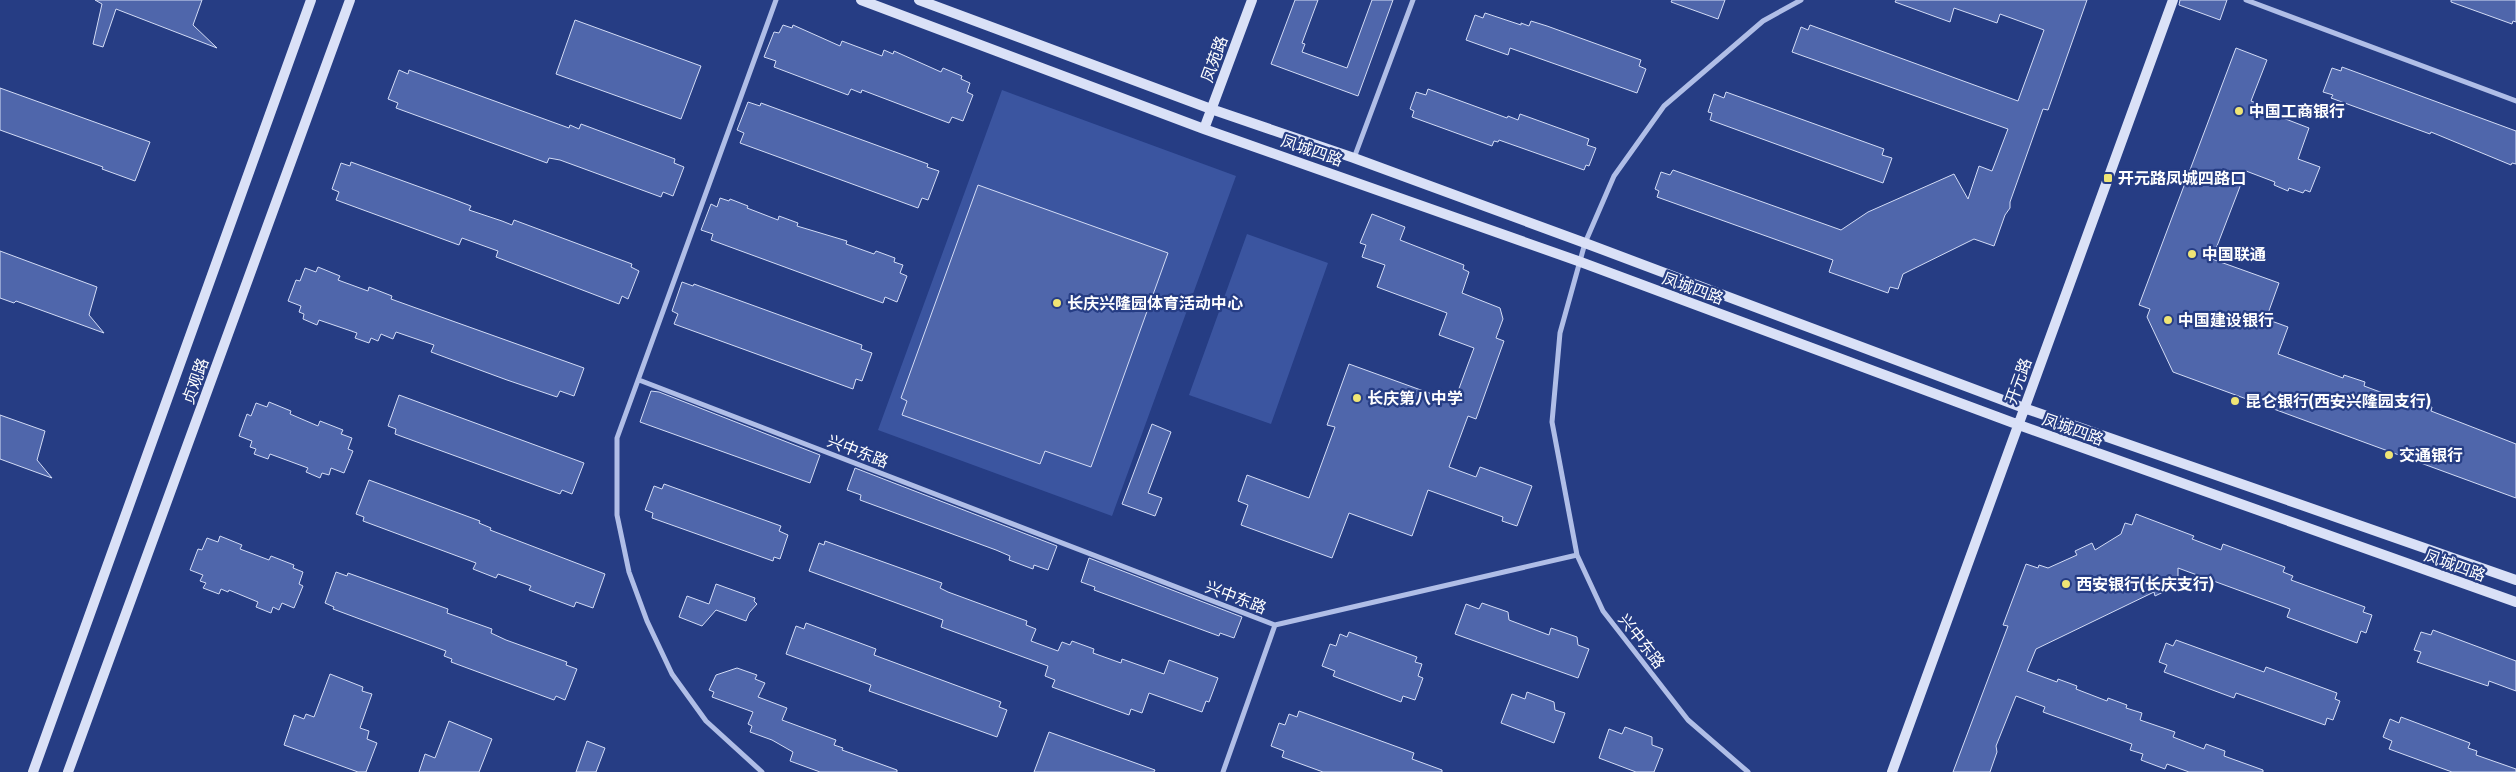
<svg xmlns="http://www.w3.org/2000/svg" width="2516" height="772" font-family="'Fira Sans Condensed','Noto Sans SC',sans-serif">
  <rect width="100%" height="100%" fill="#263d84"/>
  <path fill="#3b55a0" d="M1002,90L1236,176L1112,516L878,430Z
    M1247,234L1328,263L1271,424L1189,395Z"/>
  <path fill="#4f66ab" stroke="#d3dcf6" d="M95,0H202L193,25L217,48L116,9L103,47L93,44L102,4Z
    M1295,0H1318L1302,43L1305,44L1302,52L1347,68L1372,0H1393L1358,96L1271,64Z
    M1672,0H1725L1718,19L1671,2Z
    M1896,0H2087L2048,110L2043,109L2010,202V208L2005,215L1994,246L1974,239L1903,274L1898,289L1890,287L1888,293L1829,272L1833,260L1657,197L1659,191L1655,189L1661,172L1670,175L1673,170L1841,230L1868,212L1954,174L1968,199L1979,166L1992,171L2008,129L1792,52L1801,27L1808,30L1810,25L2018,101L2044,30L2000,14L1997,23L1954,8L1950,22L1895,2Z
    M2180,0H2227L2220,20L2179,5Z
    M2451,0H2516V22L2513,21L2512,24L2451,2Z
    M1485,13L1521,25V23L1529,26L1531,21L1547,26L1641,60L1639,66L1646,69L1637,93L1510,48L1508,55L1466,40L1475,15L1483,18Z
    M575,20L701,66L681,119L556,74Z
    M783,25L792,28L793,25L840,46L842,41L882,56L884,50L893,54L894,51L941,72L943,68L962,76L961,79L970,83L967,92L973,95L963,121L952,117L949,123L862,90L861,93L851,89L848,95L774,67L776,61L764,57L774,32L779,33Z
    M2236,48L2267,60L2251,101L2266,107L2265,109L2271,111L2270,113L2309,128L2298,159L2320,167L2310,192L2305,190L2303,193L2289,188L2288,191L2274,185L2275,182L2246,171L2212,259L2279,283L2266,319L2288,327L2278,354L2343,378L2344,375L2365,382L2364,386L2410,403L2411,399L2432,407L2431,411L2516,444V498L2173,372L2147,317L2150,309L2139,305Z
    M2342,67L2516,131V164L2512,163L2511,165L2431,132L2430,134L2331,98L2333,95L2323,92L2332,68L2341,71Z
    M399,70L408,74L409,70L569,128L570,125L579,129L581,124L675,159L674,163L684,167L673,196L663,192L661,197L560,160L549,158L547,163L396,108L398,103L388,99Z
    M0,88L150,142L135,181L102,169L103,167L0,130Z
    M1428,89L1507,118L1508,116L1518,120L1520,114L1589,139L1587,145L1596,148L1589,166L1586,165L1584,170L1499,140L1498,142L1494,141L1492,146L1412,117L1414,111L1410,109L1416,92L1426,95Z
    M1726,92L1884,149L1882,155L1892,158L1883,183L1710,120L1712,113L1708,112L1714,94L1724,98Z
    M748,102L760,106L761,103L928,164L927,167L939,171L928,200L922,198L918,208L740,143L744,133L737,130Z
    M351,162L450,198L471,206L469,210L502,221L512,225L514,220L632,264L631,267L639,271L628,299L622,296L619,304L496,257L498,251L462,238L459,245L336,200L339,192L332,189L341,163L350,166Z
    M978,185L1168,253L1091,467L1045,451L1040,464L902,415L907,401L901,398Z
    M720,198L729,201L730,199L748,206L747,208L778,220L779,216L798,223L797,226L847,241L846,244L874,254L876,251L895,258L894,262L903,265L900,273L907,276L897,302L885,297L883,303L711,240L713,234L701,230L711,204L717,207Z
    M1372,214L1405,227L1400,240L1464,265L1463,269L1469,272L1462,293L1500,308L1503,319L1496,338L1504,341L1476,419L1468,416L1449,467L1476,477L1480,467L1532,486L1517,526L1502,521L1503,517L1428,490L1412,536L1349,513L1332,558L1241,525L1248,505L1238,501L1247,475L1309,498L1335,427L1327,425L1349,364L1454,402L1474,348L1439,335L1447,313L1377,287L1385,265L1362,257L1366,245L1360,243Z
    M0,251L97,287L89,315L104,333L16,301L14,303L0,298Z
    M318,267L340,276L338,280L368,291L369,287L392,296L391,299L416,308L584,368L574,396L560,391L557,397L507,380L431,352L434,345L396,332L393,339L381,334L378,341L371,338L369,343L355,338L357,333L319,320L317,325L303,319L304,314L299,312L301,306L288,301L296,280L300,281L305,268L316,272Z
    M682,282L693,286L694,284L862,345L861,349L872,353L862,381L856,379L853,389L674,324L678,314L672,311Z
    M651,391L659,392L820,455L810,483L640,422Z
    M399,395L584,463L572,494L562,490L560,494L395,434L396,429L388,426Z
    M269,402L291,411L290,414L318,426L320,421L343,430L341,434L352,438L348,449L353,451L344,473L331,468L329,475L322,473L320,478L306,472L308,468L270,454L268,459L254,454L256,449L250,447L252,441L239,436L247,414L251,416L256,403L267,407Z
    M0,415L45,431L37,460L52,478L0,459Z
    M1152,424L1171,432L1148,493L1162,498L1155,516L1122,504Z
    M855,468L1057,546L1048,570L1034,565L1033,569L1009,560L1010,556L996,550L860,500L861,495L847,490Z
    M369,480L480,521L479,523L491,528L490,530L605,574L593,608L576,602L574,607L529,590L531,586L498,574L496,578L473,569L476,563L363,521L364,517L356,514Z
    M664,484L781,526L779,531L788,535L780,559L774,557L773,561L652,518L653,513L645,510L654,486L662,489Z
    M2136,514L2194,536L2192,539L2221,550L2223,544L2285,567L2283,572L2293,576L2291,580L2365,607L2363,612L2372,615L2366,633L2361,631L2357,643L2287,617L2290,609L2178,568V585L2155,596L2154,592L2036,649L2027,671L2057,682L2058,679L2077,686L2076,689L2107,701L2108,698L2127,705L2126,708L2142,713L2140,720L2175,732L2173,737L2204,749L2206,744L2225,751L2224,756L2263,770V772H2189L2167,764L2165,769L2141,760L2143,754L2130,750L2132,744L2043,712L2045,707L2016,696L1996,746L1997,752L1990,772H1953L2008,626L2003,625L2026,564L2038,568L2039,565L2048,568L2077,555L2075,551L2092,543L2095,550L2121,534L2125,523L2132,525Z
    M220,536L242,545L240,549L269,560L271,556L294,565L293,568L303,572L299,584L303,586L294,608L282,603L279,610L273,607L271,613L256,607L258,602L229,590L228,592L221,589L219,594L203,588L206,583L200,581L203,575L190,570L198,549L202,550L207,538L218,542Z
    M825,541L942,583L940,588L948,592L1027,621L1026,625L1036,629L1031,641L1058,651L1062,642L1070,645L1072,641L1094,649L1093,653L1121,663L1122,659L1164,674L1169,660L1218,678L1209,702L1206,701L1202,712L1149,693L1142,713L1131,709L1129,715L1052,687L1055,680L1045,676L1048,666L941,627L943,620L809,571L819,543L824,545Z
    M1089,558L1242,617L1234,638L1220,633L1219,636L1094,590L1095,587L1081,582Z
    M336,572L347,576L348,573L448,609L447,613L492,629L491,633L506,640L567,662L566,665L577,669L565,700L556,696L554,700L451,662L452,659L444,656L446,651L333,609L334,607L325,603Z
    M716,584L755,598L754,601L757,604L749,613L746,621L716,610L702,626L679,617L687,596L709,604Z
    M1482,603L1508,612L1509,620L1549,635L1551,628L1577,637L1578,645L1589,649L1578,678L1455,634L1466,604L1479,609Z
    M806,623L876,649L874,655L1001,702L999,707L1007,710L997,737L869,691L871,685L786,654L796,626L804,629Z
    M2433,630L2516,661V691L2489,681L2488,686L2417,662L2421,652L2414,650L2421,632L2431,635Z
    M1349,632L1417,657L1415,662L1422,664L1418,676L1423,678L1415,700L1403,696L1401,702L1380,694L1333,676L1335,671L1322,666L1330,644L1336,646L1340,634L1347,637Z
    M2176,640L2264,672L2266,667L2337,693L2335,699L2340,701L2333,720L2327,718L2325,725L2236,693L2234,698L2164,672L2167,665L2159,662L2166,643L2173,646Z
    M737,668L757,675L755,679L765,683L758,697L787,708L782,720L836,740L834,745L843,748L842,750L897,770V772H820L790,761L793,752L772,740L750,732L752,726L748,724L753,712L712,697L714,692L709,690L716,675Z
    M330,674L363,687L362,691L372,694L360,728L369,731L367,739L377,743L366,772H358L284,745L294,715L304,719L306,714L314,717Z
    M1527,692L1554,702L1555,710L1565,713L1554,743L1501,723L1512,694L1525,699Z
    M1299,711L1414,753L1412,759L1442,770V772H1323L1282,757L1284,751L1271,746L1279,723L1285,725L1289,714L1297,717Z
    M2401,717L2470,743L2468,748L2477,751L2476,755L2516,769V772H2452L2389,749L2392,741L2383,737L2390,719L2399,723Z
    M449,721L492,739L479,772H419L425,754L435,758Z
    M1625,727L1652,737V745L1663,749L1654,772H1636L1599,758L1609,729L1622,734Z
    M1049,732L1155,770L1154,772H1034Z
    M587,741L605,748L596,772H576Z"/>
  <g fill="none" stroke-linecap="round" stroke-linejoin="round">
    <path stroke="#b0bee7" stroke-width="5" d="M2246,0L2516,101
      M1354,158L1413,0
      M639,380L1275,625L1577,555L1603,611L1688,720L1748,772
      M1577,555L1552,422L1560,333L1585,243L1614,176L1664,106L1763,21L1801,0
      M762,772L706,721L672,674L647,621L629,572L617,515V438L776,0
      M1223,772L1275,625"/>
    <path stroke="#dae1f7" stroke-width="10" d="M861,0L1204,129L1578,261L2019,425L2516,602
      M919,0L1211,109L1354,158L1585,243L2024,408L2516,580
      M1204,129L1252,0
      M33,772L311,0
      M68,772L350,0
      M1892,772L2173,0"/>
  </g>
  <g fill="#f0e575" stroke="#263d84" stroke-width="2">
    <circle cx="2239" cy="111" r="5"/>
    <rect x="2103" y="173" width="10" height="10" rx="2.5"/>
    <circle cx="2192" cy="254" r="5"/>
    <circle cx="1057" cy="303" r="5"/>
    <circle cx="2168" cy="320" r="5"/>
    <circle cx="1357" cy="398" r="5"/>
    <circle cx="2235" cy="401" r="5"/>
    <circle cx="2389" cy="455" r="5"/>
    <circle cx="2066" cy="584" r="5"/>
  </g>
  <g text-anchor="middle" stroke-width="4.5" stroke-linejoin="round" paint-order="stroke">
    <g font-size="16" fill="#fff" stroke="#263d84">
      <text transform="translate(1214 59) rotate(-70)" y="6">凤苑路</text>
      <text transform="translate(1312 150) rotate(19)" y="6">凤城四路</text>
      <text transform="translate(1693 288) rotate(20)" y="6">凤城四路</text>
      <text transform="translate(195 381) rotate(-70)" y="6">贞观路</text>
      <text transform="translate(2018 381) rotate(-70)" y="6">开元路</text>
      <text transform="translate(2073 429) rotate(20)" y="6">凤城四路</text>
      <text transform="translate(858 451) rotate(21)" y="6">兴中东路</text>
      <text transform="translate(2455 565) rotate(20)" y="6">凤城四路</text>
      <text transform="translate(1236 597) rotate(21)" y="6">兴中东路</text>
      <text transform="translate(1642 641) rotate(52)" y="6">兴中东路</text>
    </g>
    <g font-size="16" font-weight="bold" fill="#fff" stroke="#263d84" text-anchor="start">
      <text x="2249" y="117">中国工商银行</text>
      <text x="2118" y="184">开元路凤城四路口</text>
      <text x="2202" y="260">中国联通</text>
      <text x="1067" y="309">长庆兴隆园体育活动中心</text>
      <text x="2178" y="326">中国建设银行</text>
      <text x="1367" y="404">长庆第八中学</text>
      <text x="2245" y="407">昆仑银行(西安兴隆园支行)</text>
      <text x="2399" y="461">交通银行</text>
      <text x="2076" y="590">西安银行(长庆支行)</text>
    </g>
  </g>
</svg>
